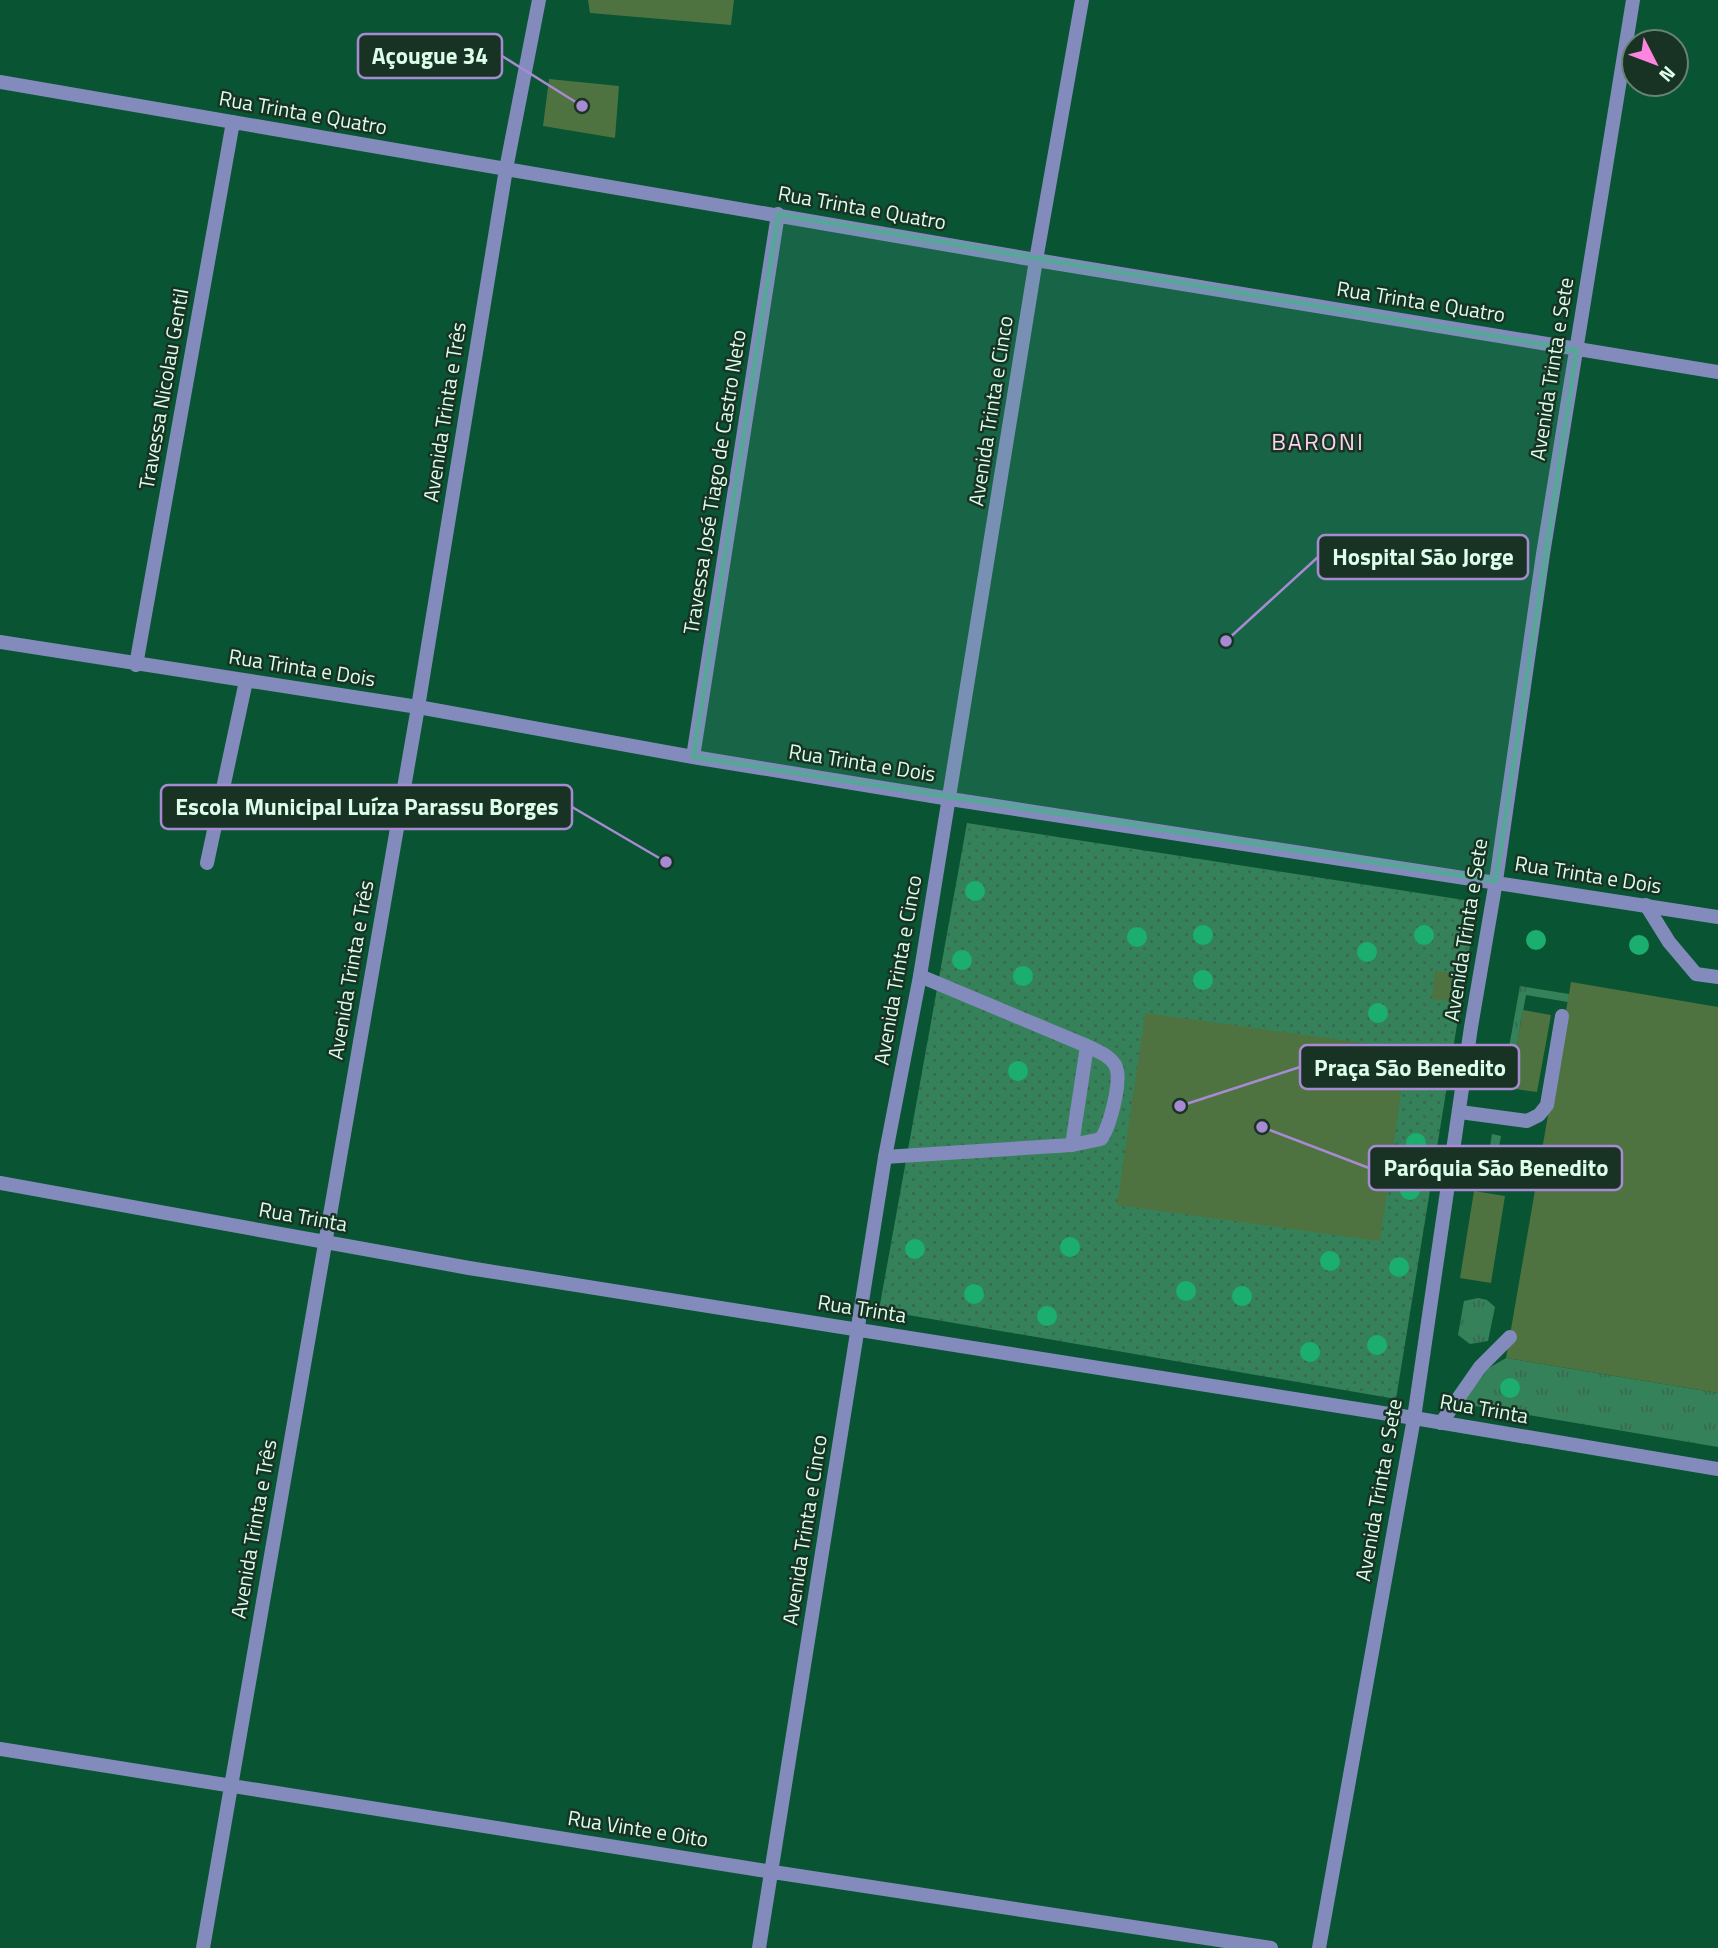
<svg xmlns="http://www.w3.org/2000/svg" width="1718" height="1948" font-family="'Titillium Web',sans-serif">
  <defs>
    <pattern id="grass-tufts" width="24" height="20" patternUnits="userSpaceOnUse" patternTransform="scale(1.75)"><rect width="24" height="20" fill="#35825a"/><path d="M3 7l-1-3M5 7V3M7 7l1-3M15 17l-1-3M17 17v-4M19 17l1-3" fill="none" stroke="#3c6750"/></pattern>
    <pattern id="park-dots" width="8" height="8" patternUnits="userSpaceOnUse" patternTransform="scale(1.75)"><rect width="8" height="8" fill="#35825a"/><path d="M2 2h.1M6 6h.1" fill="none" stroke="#3c6750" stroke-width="1.8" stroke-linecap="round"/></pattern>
  </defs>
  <rect width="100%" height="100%" fill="#095433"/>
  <path fill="url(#grass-tufts)" d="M1520,986L1569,994L1568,1002L1526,995L1509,1088L1502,1086Z
    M1492,1134L1501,1136L1497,1160L1539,1167L1538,1178L1486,1170Z
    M1478,1298L1487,1300L1495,1307L1488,1341L1470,1344L1458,1335L1464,1301Z
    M1506,1358L1718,1393V1447L1457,1403L1487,1369Z"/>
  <path fill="url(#park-dots)" d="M967,823L1477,902L1396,1399L879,1310Z"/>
  <path fill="#4e7340" d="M588,0H734L731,25L590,13Z
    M549,79L619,86L615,138L543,126Z
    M1435,971L1453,973L1450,1001L1432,999Z
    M1571,982L1718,1007V1393L1506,1358Z
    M1523,1010L1551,1015L1537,1092L1509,1088Z
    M1145,1013L1407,1049L1380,1241L1117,1205Z
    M1474,1191L1505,1196L1491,1283L1460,1278Z"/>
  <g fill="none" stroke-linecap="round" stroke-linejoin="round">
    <path stroke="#838bbc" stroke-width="14" d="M207,863L246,681
      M1646,905L1669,942L1696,974L1718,977
      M1460,1112L1527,1121L1539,1115L1547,1105L1562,1016
      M1072,1145L1101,1139C1110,1126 1123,1078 1115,1065C1109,1055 1097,1051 1087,1046
      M885,1157L1072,1145L1087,1046L920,976
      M1441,1423L1480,1367L1510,1337"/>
    <path stroke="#838bbc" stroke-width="14" d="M0,82L1036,260L1718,372
      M0,642L418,707L693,757L950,799L1718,917
      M136,665L233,122
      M693,757L778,214
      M0,1183L469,1268L1414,1418L1718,1469
      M0,1749L773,1872L1271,1948
      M203,1948L418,707L506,169L539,0
      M759,1948L885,1157L920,976L1036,260L1082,0
      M1319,1948L1414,1418L1471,1027L1496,881L1543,554L1633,0"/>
  </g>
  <g fill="#1cae6e">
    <circle cx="975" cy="891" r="10"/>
    <circle cx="1203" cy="935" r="10"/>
    <circle cx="1424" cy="935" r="10"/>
    <circle cx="1137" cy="937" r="10"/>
    <circle cx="1536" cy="940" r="10"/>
    <circle cx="1639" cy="945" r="10"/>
    <circle cx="1367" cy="952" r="10"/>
    <circle cx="962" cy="960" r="10"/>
    <circle cx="1023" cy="976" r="10"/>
    <circle cx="1203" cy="980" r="10"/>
    <circle cx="1378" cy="1013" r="10"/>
    <circle cx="1018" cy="1071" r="10"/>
    <circle cx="1416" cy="1143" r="10"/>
    <circle cx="1410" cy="1190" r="10"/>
    <circle cx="1070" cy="1247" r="10"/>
    <circle cx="915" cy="1249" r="10"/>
    <circle cx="1330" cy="1261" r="10"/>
    <circle cx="1399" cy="1267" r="10"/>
    <circle cx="1186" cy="1291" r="10"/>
    <circle cx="974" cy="1294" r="10"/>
    <circle cx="1242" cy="1296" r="10"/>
    <circle cx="1047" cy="1316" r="10"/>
    <circle cx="1377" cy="1345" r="10"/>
    <circle cx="1310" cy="1352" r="10"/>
    <circle cx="1510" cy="1388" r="10"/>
  </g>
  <path fill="#57a699" fill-opacity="0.2" stroke="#57a699" stroke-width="5" stroke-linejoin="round" d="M778,214L1577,350L1496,881L693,757Z"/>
  <g text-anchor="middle" stroke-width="5" stroke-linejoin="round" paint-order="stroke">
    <g font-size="21" fill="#ddfee9" stroke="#183324">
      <text transform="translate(303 113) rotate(10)" y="7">Rua Trinta e Quatro</text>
      <text transform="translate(862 208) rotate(10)" y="7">Rua Trinta e Quatro</text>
      <text transform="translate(1421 302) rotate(9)" y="7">Rua Trinta e Quatro</text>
      <text transform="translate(1552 369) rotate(-81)" y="7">Avenida Trinta e Sete</text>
      <text transform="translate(164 389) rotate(-80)" y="7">Travessa Nicolau Gentil</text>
      <text transform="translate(991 411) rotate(-81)" y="7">Avenida Trinta e Cinco</text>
      <text transform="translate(445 412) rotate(-81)" y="7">Avenida Trinta e Três</text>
      <text transform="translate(715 482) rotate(-81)" y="7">Travessa José Tiago de Castro Neto</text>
      <text transform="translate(302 668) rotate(9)" y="7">Rua Trinta e Dois</text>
      <text transform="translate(862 763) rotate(9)" y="7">Rua Trinta e Dois</text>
      <text transform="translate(1588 875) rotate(9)" y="7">Rua Trinta e Dois</text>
      <text transform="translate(1466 930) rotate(-81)" y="7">Avenida Trinta e Sete</text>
      <text transform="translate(351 970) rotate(-80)" y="7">Avenida Trinta e Três</text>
      <text transform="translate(898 970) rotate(-80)" y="7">Avenida Trinta e Cinco</text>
      <text transform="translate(303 1217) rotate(10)" y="7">Rua Trinta</text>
      <text transform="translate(862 1309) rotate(9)" y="7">Rua Trinta</text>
      <text transform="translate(1484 1409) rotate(10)" y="7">Rua Trinta</text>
      <text transform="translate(1379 1490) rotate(-80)" y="7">Avenida Trinta e Sete</text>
      <text transform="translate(254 1529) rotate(-80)" y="7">Avenida Trinta e Três</text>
      <text transform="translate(805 1530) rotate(-81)" y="7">Avenida Trinta e Cinco</text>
      <text transform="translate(638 1829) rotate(9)" y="7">Rua Vinte e Oito</text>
    </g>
    <g font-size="24" letter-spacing="2" fill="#fdd2ef" stroke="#183324">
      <text x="1318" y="450">BARONI</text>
    </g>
  </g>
  <path fill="none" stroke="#a78ad2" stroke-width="2.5" d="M582 106L502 56M1226 641L1318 557M666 862L572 807M1180 1106L1300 1067M1262 1127L1369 1168"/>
  <g fill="#a78ad2" stroke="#183324" stroke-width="2.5">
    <circle cx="582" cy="106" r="7"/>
    <circle cx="1226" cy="641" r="7"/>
    <circle cx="666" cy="862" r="7"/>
    <circle cx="1180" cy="1106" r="7"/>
    <circle cx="1262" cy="1127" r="7"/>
  </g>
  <g fill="#183324" stroke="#a78ad2" stroke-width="2.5">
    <rect x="358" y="34" width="144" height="44" rx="7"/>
    <rect x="1318" y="535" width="210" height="44" rx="7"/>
    <rect x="161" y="785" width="411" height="44" rx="7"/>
    <rect x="1300" y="1045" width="219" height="44" rx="7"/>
    <rect x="1369" y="1146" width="253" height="44" rx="7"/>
  </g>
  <g font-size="23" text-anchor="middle" font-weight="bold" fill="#ddfee9">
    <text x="430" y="64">Açougue 34</text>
    <text x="1423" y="565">Hospital São Jorge</text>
    <text x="367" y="815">Escola Municipal Luíza Parassu Borges</text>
    <text x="1410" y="1076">Praça São Benedito</text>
    <text x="1496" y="1176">Paróquia São Benedito</text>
  </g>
  <g transform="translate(1655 63) rotate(132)"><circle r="33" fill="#183324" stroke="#678473" stroke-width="2"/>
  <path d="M0-5L12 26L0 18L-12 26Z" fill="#fe85df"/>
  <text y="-10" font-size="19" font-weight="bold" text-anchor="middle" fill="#ddfee9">N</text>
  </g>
</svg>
